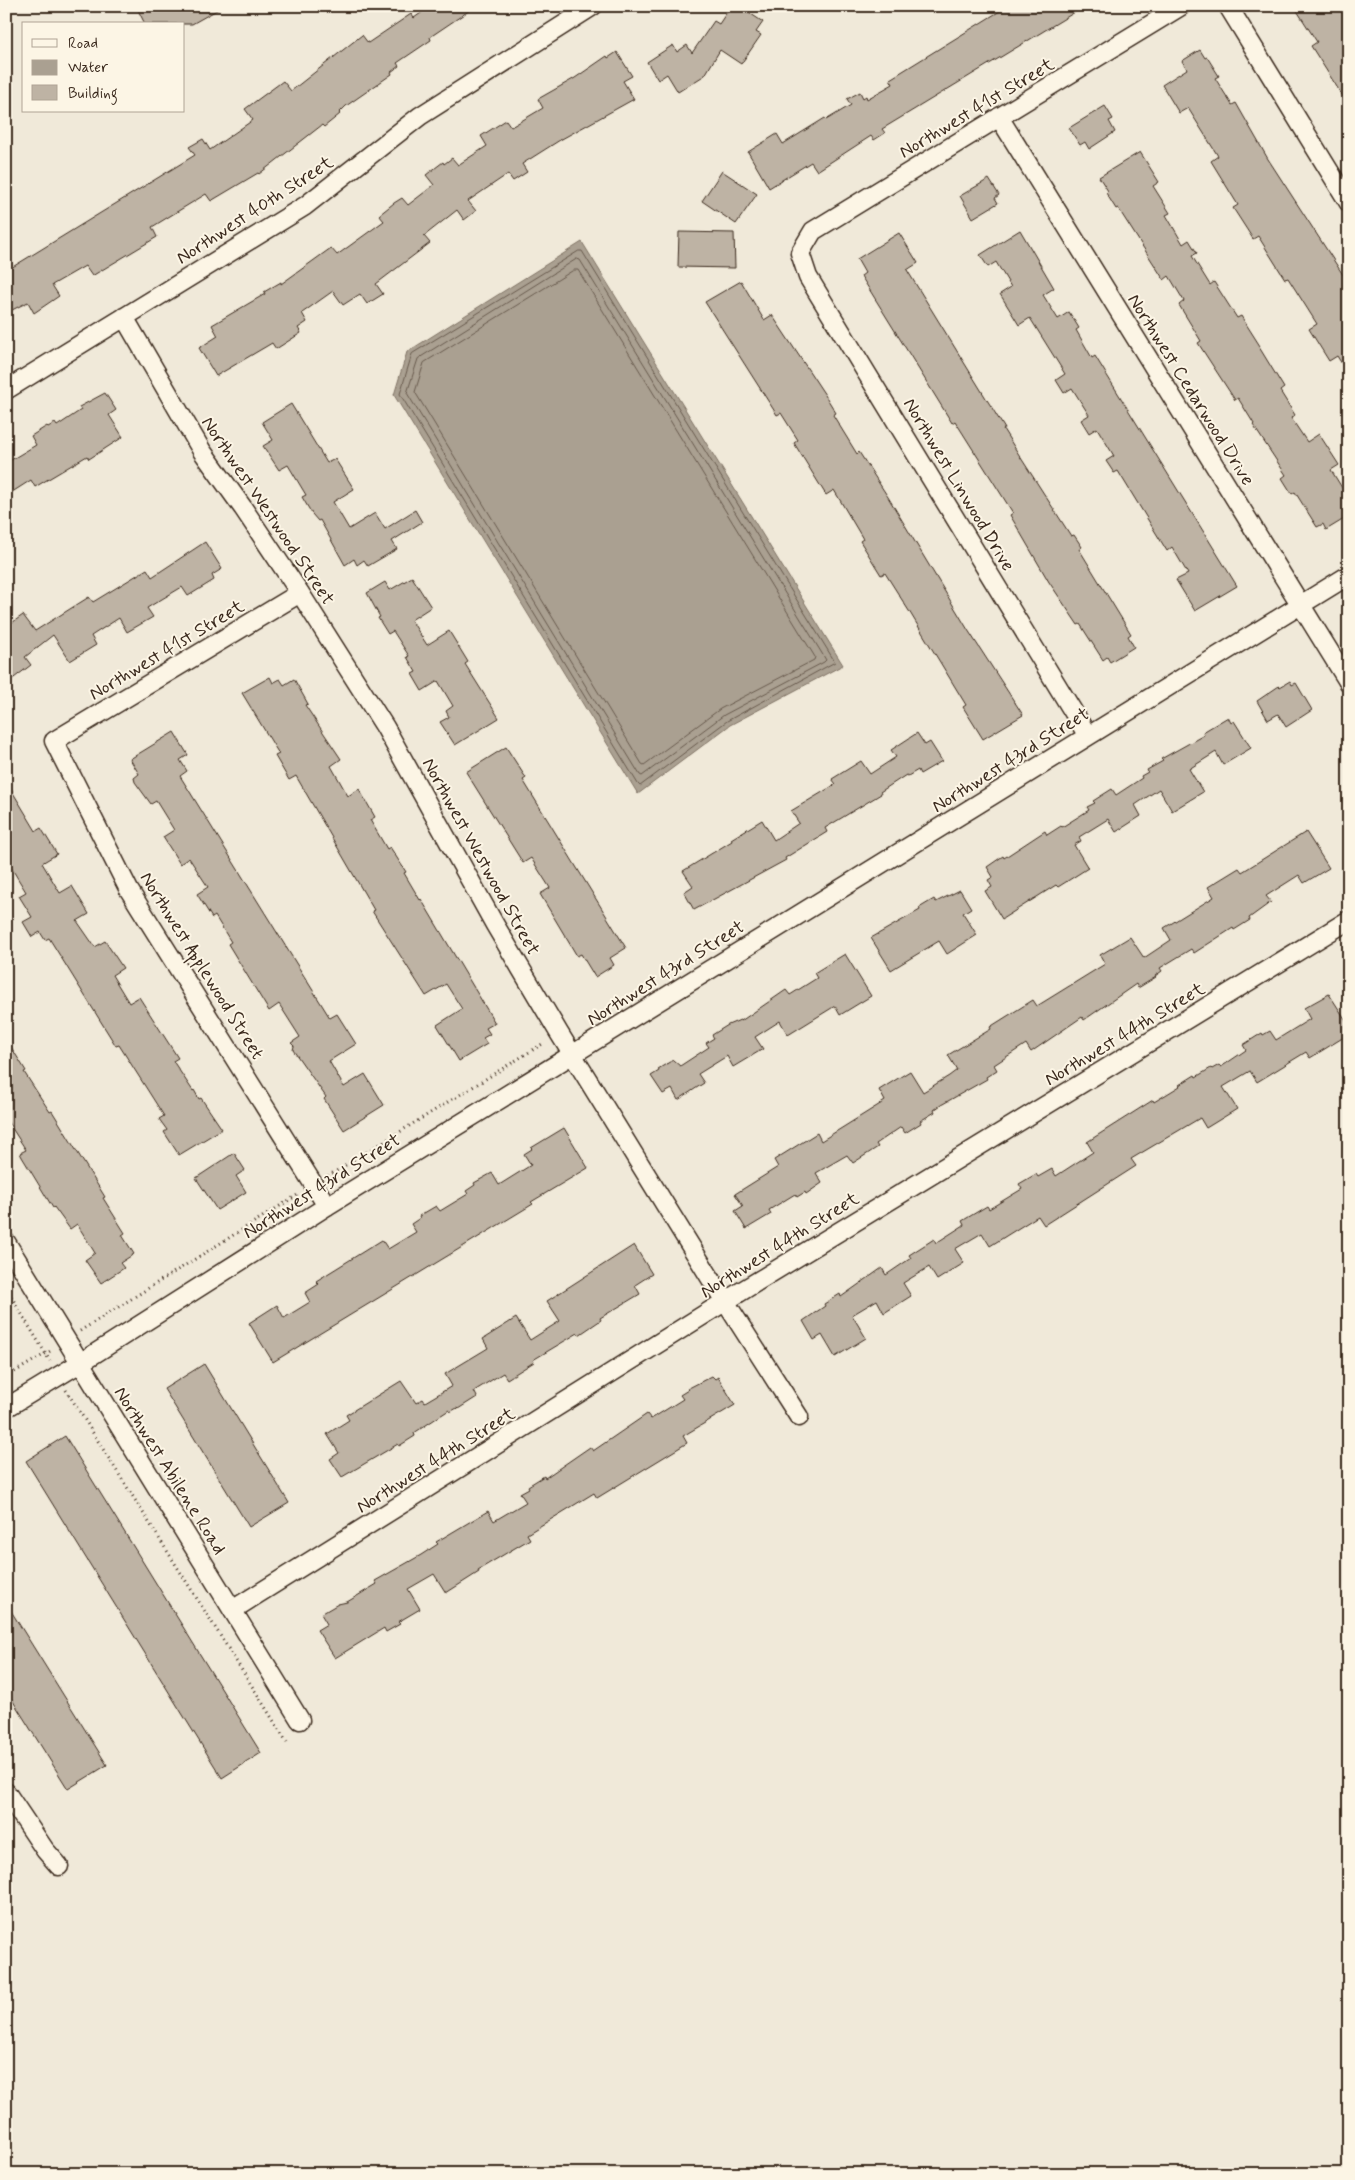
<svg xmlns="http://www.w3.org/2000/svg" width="1355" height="2180" font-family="Mynerve,sans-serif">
  <rect width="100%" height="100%" fill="#f0e9d9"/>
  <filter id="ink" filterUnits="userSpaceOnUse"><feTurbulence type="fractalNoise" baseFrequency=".02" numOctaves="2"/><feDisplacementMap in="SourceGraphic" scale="10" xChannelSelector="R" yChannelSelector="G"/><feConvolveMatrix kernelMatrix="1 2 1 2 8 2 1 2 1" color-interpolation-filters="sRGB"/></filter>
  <g filter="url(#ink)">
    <path fill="#aaa091" stroke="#7e7163" d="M582,242L843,665L730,725L638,794L394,395L407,352Z"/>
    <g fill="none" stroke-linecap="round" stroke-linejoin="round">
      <path stroke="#67594c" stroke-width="1" d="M579,251H582L835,662L727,721L640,786L638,784L400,394L412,354Z
        M577,259L580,260L826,660L824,662L724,715L642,776L640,775L407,393L418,359Z
        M574,270H578L815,657L814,660L720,709L644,765L642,764L415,392L424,363Z"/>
    </g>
    <path fill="#beb3a4" stroke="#3b2a1e" d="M136,6H224L192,24H145Z
      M431,6H476L430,37L431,40L397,63L399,66L391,72L392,74L346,106L339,113L340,114L324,127L322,125L259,174L258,173L211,201L206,194L152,227L157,237L92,276L85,266L52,285L59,296L34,313L28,302L6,313V271L195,155L189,147L203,139L210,150L253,120L245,109L283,81L291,91L362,35L368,43L411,14L414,18Z
      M731,6H739L763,22L756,32L761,35L741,64L720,50L705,75L678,92L667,74L658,80L647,62L673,45L677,52L687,45L692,53L714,21L719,24Z
      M1008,6H1085L882,129L885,133L874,140L871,136L817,171L811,162L769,188L748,152L777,134L783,144L825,118L826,120L851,105L847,99L860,92L863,98L866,96L867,99L893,84L890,79Z
      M1294,6H1349V106L1311,46L1317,42Z
      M1200,50L1205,58L1207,57L1219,76L1215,78L1232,105L1236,103L1268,159L1349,284V375L1337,356L1329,361L1309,329L1317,324L1288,278L1285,279L1258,236L1253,239L1233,208L1238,205L1211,161L1218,156L1188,108L1179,113L1162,85L1187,69L1182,61Z
      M617,52L632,76L623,81L634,99L560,140L522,164L527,172L513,181L508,174L468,201L476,211L464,220L457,210L424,236L430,243L376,284L383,294L367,304L360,294L343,305L333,291L302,313L307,322L298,328L301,333L276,349L272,343L216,376L199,348L218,336L212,325L265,294L264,292L281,282V284L331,248L337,255L384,221L379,215L394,203L402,198L408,205L434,185L426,175L443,162L444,164L452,158L458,165L487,146L481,136L506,120L511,127L543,108L538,99L575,78L607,56L608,58Z
      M1105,106L1113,119L1109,121L1115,132L1089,149L1085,142L1080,145L1069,128Z
      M1140,152L1159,182L1153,186L1170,213L1166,215L1183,244L1189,240L1197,253L1192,256L1210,285L1214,282L1237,318L1241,316L1260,346L1259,347L1284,388L1280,391L1295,415L1291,418L1307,442L1319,434L1339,465L1331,470L1349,499V516L1326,530L1323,524L1317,527L1295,492L1292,494L1282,478L1286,475L1253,425L1254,424L1238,398L1235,400L1198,343L1201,341L1179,305L1184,301L1169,276L1164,280L1118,208L1116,209L1106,193L1108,191L1099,177Z
      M722,171L757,194L736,224L702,201Z
      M989,179L999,195L995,198L998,203L973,218L960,196Z
      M1020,230L1054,288L1043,295L1058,319L1069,312L1079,328L1076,330L1092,358L1095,356L1237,586L1195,611L1176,580L1188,574L1172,547L1167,551L1118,471L1114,473L1106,461L1114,456L1097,428L1089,433L1081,420L1089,415L1072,388L1064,393L1056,380L1065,374L1030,318L1019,325L1000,294L1011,287L996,262L988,267L980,255Z
      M679,232L734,233L735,268L678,267Z
      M899,233L918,263L907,270L1005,429H1003L1021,458L1071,536L1074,535L1082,547L1079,549L1131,634L1128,636L1134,647L1110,662L1107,657L1103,660L1080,624L1078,625L1049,582L1010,515L1013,513L955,421L952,423L861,276L865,273L857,259Z
      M741,281L764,320L772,315L825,395L836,413L833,415L857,454L859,452L888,497L968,630L1023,715L983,739L963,707L966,705L909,611L885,573L881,575L860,541L863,539L834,490L826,495L794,443L798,440L781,413L777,415L705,302Z
      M105,393L116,410L109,415L123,437L89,459L87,456L35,487L31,480L6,496V463L36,445L31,436L47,426L48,427L55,423L57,426L81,410L79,407Z
      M291,404L327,463L335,459L354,489L333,502L349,529L375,513L385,529L415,510L422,522L392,541L397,549L368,566L364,560L357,565L354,559L345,565L320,520L318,521L312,514L302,497L306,495L288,465L279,470L263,446L273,440L262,422Z
      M205,542L222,569L212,575L214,580L188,596L182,587L147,608L153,617L127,632L119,618L91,636L96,645L70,661L53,635L25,657L31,665L6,684V627L23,615L35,631L89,597L93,602L147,569L152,577Z
      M412,577L431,607L411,620L427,645L449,631L468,662L465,664L499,718L455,745L440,722L449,717L446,711L453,706L438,681L422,691L412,674L416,672L407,657L409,656L393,631L388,634L378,618L380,617L367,593L385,582L390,590Z
      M270,677L273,683L280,679L284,685L294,679L308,704L305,705L341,759L331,766L348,796L359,789L375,817L370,820L387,849L390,847L406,872L404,873L420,900L421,899L495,1023L486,1028L490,1034L483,1038L487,1044L459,1061L437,1025L462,1009L446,984L426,996L372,911L374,910L296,776L289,780L275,756L279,754L242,693Z
      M1290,681L1292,685L1296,683L1312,710L1286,727L1278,714L1268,720L1257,701L1279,686L1280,687Z
      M1228,717L1231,723L1234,721L1251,748L1223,765L1216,752L1189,769L1203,792L1172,811L1159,789L1135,805L1141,816L1116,832L1108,819L1079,837L1081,841L1074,845L1088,868L1058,887L1056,885L1002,919L985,891L992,887L988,880L993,877L987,867L1003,856L1004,858L1045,831L1047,835L1061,826L1062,827L1089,810L1087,807L1095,803L1093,801L1112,789L1116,795L1142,778L1141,776L1148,772L1147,770L1163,761L1161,759L1204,735L1203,732Z
      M174,732L188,755L180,760L187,771L180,776L330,1018L337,1014L356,1044L329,1061L344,1087L365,1074L384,1105L344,1130L324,1099L326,1097L293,1050L294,1046L291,1043L300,1037L279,1004L269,1011L228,944L231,942L215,916L212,918L197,894L208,887L189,858L180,864L163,837L174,830L156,801L151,804L135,782L134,778L139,774L130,759Z
      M917,733L925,745L930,742L942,761L920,774L918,770L908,776L906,775L880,792L881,794L825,828L827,832L785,858L786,860L694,910L684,892L693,886L683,871L732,841L731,839L762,820L774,840L799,823L791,811L836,784L832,779L861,761L870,774L896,757L891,750Z
      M506,747L526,778L523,780L626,948L610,958L614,965L595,977L581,954L577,956L540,894L550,888L531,858L523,863L466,772Z
      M6,781L36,831L41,828L57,854L42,863L60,893L72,886L89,914L77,921L95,947L105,941L123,968L112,975L129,1003L139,997L178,1058L173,1061L193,1091L194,1090L199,1099L201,1098L222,1129L179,1155L164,1132L167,1130L159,1119L164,1116L119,1045L116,1046L49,938L45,940L40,932L32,937L23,922L32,917L19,896L26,892L6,859Z
      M1306,832L1329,868L1304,883L1299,875L1266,896L1271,902L1249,918L1250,920L1234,930L1233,928L1194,953L1191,949L1160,968L1162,971L1155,976L1156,977L1138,988L1136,984L1084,1020L1082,1017L1031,1052L1026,1044L994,1065L997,1070L986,1077L987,1079L941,1105L934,1110L935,1112L920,1121L921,1123L905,1133L901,1127L876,1144L878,1147L853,1163L847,1155L816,1173L822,1183L806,1194L805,1192L797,1197L795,1194L769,1210L771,1214L746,1229L735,1211L743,1206L735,1194L778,1167L774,1160L817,1133L821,1141L885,1101L879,1090L910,1071L923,1092L949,1076L957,1070L948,1055L991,1029L990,1027L1033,1000L1037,1006L1105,964L1100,955L1130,937L1144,958L1171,940L1164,928L1214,897L1208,887L1239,868L1242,872Z
      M960,890L971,908L963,913L977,935L947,954L939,941L891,970L871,938L920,910L919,908L934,899L936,902Z
      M845,954L871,996L840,1015L835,1006L788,1035L780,1021L755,1037L763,1049L733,1067L727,1056L698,1074L704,1083L678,1100L672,1089L663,1094L651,1076L659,1071L658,1069L673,1060L680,1066L709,1047L706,1043L714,1038L712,1035L728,1025L740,1020L741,1021L786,990L790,995L817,978L814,973Z
      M1329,994L1349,1025V1034L1310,1058L1306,1052L1257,1082L1250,1071L1223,1087L1237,1109L1206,1128L1200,1118L1131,1159L1136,1166L1044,1225L1038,1216L990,1246L982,1233L955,1249L964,1263L937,1280L929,1267L903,1283L911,1296L884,1313L877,1300L852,1315L866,1338L835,1357L822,1335L814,1340L803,1321L825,1306L824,1304L840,1294L841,1297L882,1268L886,1275L911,1258L909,1255L934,1239L936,1243L964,1225L962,1221L987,1206L989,1209L1022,1189L1019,1184L1036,1174L1038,1177L1052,1169L1056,1176L1093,1152L1087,1142L1153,1100L1154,1102L1180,1086L1179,1085L1195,1075L1196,1077L1211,1068L1212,1069L1219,1065L1221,1067L1246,1050L1243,1045L1262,1033L1263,1035L1270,1031L1276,1040L1310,1019L1304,1008Z
      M6,1039L26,1071L24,1072L50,1112L52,1111L105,1197L103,1198L125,1233L122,1235L134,1254L120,1263L124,1268L101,1283L85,1260L95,1253L77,1224L70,1229L54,1207L53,1208L22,1157L20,1153L26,1150L6,1119Z
      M564,1128L588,1168L531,1202L533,1204L273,1362L249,1323L277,1305L284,1318L310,1302L305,1293L319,1284L316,1281L382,1240L388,1249L416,1232L411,1224L420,1218L419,1216L436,1206L440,1211L468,1194L466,1191L475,1185L474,1183L492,1173L499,1185L531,1165L524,1154L532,1149L531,1148Z
      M234,1153L245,1170L236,1176L246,1192L217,1210L196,1178Z
      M634,1245L652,1274L635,1285L640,1294L600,1318L601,1320L579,1335L578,1333L533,1360L534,1362L507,1379L503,1373L474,1391L477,1397L458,1409L457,1408L450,1412L449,1410L414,1433L415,1436L399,1446L398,1444L342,1477L330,1459L339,1453L327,1434L349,1420L346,1415L401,1381L416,1403L423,1399L425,1402L452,1386L445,1374L488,1348L483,1339L516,1318L530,1340L560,1321L547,1301Z
      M204,1364L289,1503L249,1527L164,1389Z
      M712,1376L715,1379L718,1377L735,1405L683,1436L687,1443L597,1498L594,1493L527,1534L530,1539L478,1570L479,1572L446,1593L434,1574L408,1589L420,1609L398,1622L400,1624L386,1632L384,1628L335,1658L317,1630L327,1624L321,1614L338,1604L347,1602L377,1584L375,1581L421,1555L438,1544L436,1542L488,1511L494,1521L526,1502L520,1493L529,1488L528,1486L544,1476L545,1478L590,1447L593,1451L647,1414L651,1419L683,1399L680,1395L688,1390L687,1389Z
      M65,1436L261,1753L222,1778L26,1461Z
      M6,1603L107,1765L68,1789L6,1690Z"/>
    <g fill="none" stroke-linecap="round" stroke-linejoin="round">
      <defs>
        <path id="minor" d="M1228,6L1349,203
          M999,117L1349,683
          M124,317L202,451L243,508L300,593L385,727L495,925L559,1033L714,1284L799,1417
          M6,390L305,206L420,116L593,6
          M300,593L54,741L129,890L327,1206
          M1088,736L808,277L800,253L813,231L1181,6
          M6,1242L300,1720
          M6,1408L80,1363L327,1206L1349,575
          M234,1609L745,1289L1349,920
          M6,1792L45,1850L59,1866"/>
      </defs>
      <use href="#minor" stroke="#3b2a1e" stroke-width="21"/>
      <path stroke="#3b2a1e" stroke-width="3" stroke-dasharray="1 4" stroke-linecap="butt" d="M328,1176L544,1043
        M6,1288L50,1361
        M80,1331L299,1194
        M6,1377L52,1350
        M66,1390L287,1742"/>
      <use href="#minor" stroke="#fcf5e5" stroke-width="18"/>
    </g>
  </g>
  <g text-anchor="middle" stroke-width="4" stroke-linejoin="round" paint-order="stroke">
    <g font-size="19" fill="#3b2a1e" stroke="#fcf5e5">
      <text transform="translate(976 107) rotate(-31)" y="7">Northwest 41st Street</text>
      <text transform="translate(254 209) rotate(-33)" y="7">Northwest 40th Street</text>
      <text transform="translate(1192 389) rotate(58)" y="7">Northwest Cedarwood Drive</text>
      <text transform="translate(960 484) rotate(59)" y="7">Northwest Linwood Drive</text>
      <text transform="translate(269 510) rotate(56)" y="7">Northwest Westwood Street</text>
      <text transform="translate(166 649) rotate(-31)" y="7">Northwest 41st Street</text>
      <text transform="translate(1010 759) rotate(-32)" y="7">Northwest 43rd Street</text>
      <text transform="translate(482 856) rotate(61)" y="7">Northwest Westwood Street</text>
      <text transform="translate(203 965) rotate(58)" y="7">Northwest Applewood Street</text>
      <text transform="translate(665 972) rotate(-32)" y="7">Northwest 43rd Street</text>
      <text transform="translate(1124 1033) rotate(-31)" y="7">Northwest 44th Street</text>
      <text transform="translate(321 1185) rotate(-32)" y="7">Northwest 43rd Street</text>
      <text transform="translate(779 1244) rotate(-32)" y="7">Northwest 44th Street</text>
      <text transform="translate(435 1459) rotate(-32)" y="7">Northwest 44th Street</text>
      <text transform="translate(171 1470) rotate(58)" y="7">Northwest Abilene Road</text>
    </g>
  </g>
  <rect width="1355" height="2180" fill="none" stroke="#fcf5e5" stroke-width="25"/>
  <rect x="12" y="12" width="1330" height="2155" fill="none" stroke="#3b2a1e" stroke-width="2" filter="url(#ink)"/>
  <rect x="22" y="22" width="162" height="90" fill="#fcf5e5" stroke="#afa495"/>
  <rect x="32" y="39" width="25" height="8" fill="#fcf5e5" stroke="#afa495"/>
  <text x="68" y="48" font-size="15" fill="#3b2a1e">Road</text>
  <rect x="32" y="60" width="25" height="15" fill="#aaa091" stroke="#afa495"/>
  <text x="68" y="72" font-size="15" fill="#3b2a1e">Water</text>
  <rect x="32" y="85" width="25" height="15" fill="#beb3a4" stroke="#afa495"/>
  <text x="68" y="98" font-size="15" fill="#3b2a1e">Building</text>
</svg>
